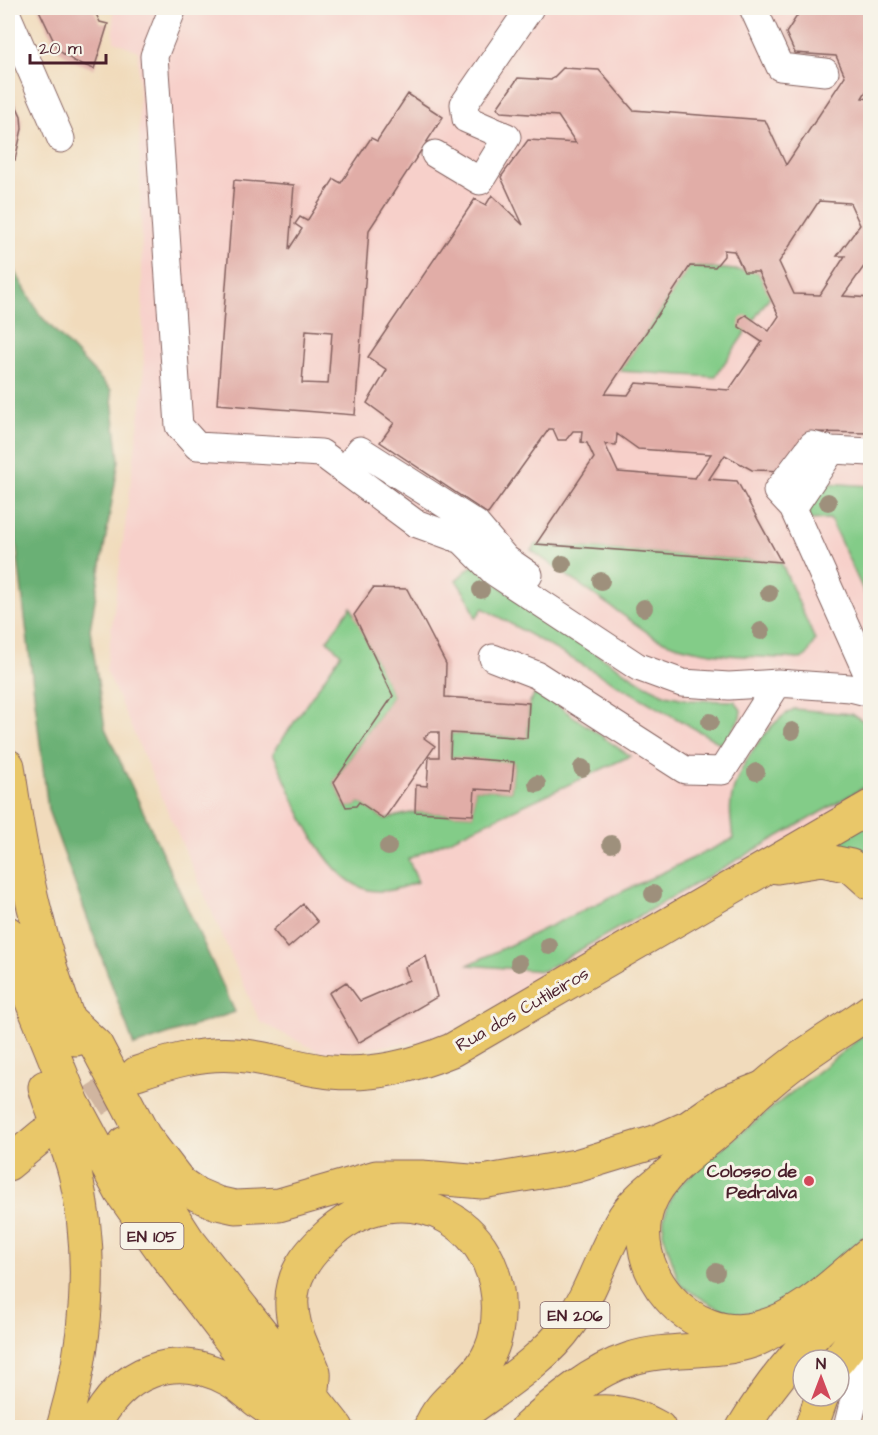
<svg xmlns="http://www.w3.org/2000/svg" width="878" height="1435" font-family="'Architects Daughter',sans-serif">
  <rect width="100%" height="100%" fill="#f7f3e8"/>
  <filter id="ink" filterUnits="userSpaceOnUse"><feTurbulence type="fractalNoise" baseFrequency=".0167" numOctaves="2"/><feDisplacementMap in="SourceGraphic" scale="12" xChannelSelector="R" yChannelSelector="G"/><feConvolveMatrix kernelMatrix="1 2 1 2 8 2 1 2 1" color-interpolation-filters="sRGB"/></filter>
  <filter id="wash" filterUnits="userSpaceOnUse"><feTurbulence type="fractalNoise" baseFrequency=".008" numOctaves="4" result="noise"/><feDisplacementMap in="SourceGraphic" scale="24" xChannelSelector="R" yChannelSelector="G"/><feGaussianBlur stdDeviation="1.35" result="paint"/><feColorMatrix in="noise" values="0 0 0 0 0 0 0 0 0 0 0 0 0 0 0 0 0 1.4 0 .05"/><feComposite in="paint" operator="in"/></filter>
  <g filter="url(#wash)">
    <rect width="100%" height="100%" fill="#f1dbbc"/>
    <path fill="#f7d0ca" d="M113,8H870V794L436,1040L322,1053L260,1022L106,670L144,381L138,51L114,41Z"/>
    <path fill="#83cc88" stroke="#66765a" stroke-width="1.5" d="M690,266L758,272L770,296L715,377L620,371Z
      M826,483L870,486V605L830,519L809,520V508Z
      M536,544L781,562L815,640L807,655L801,659C752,656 700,658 654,637L531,550Z
      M473,565L545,621L644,684L666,695L690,700L735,701L741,710L740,718L723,745L483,608L476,618L469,600L456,580Z
      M351,607L393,696L334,782L346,807L356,806L359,802L384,819L415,812L473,815L475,789L511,791L514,763L450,757L451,733L527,738L529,703L537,691L630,756L408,859L418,882C407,885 394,891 382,891C326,895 293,794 273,753L341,654L327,640Z
      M794,709L852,714L870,725V784L543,971L468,965L733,839C732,827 729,814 731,802C735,770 766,724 794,709Z
      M870,816V865L820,844Z
      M870,1030V1232C837,1259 780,1321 734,1314C720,1312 693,1293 680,1285L663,1233L664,1217L674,1190L713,1155Z"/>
    <path fill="#6ab074" stroke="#5a6850" stroke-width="1.5" d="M8,259L40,315L111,390L119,460L90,629L105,728L235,1012L134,1046L48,810L8,475Z"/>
    <g id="blocks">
      <path fill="#e1ada7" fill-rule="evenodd" d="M38,8H93L100,22L108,24L94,69L74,61L58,50Z
        M802,8H870V85L862,98L870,99V258L843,296L870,298V364H868V379L870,381V433L811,432L785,471L752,470L725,455L709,479L737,481L781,562L536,544L594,458L587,443L581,442L582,431H573L566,440H558L553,429H549L488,514L380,442L394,423L367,403L387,370L368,357L475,199L486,205L492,195L523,225L501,177L528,140L576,143L558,116L501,112L497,108L518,78L551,80L563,68L599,70L633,110L765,120L786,165L845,76L836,56L795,53L786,33ZM819,201L850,203L860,225L837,256H845L820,295L794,294L779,262ZM724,250L734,251L744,272H758L779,316L769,331L746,315L740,319L739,327L762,342L729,390L636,383L628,395L605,394L690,266L715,267L724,256ZM617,434L638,449L711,454L695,478L618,472L605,444L616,445Z
        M8,87L21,116L22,129L15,160L8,157Z
        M408,94L443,117L369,230L355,415L217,404L234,180L294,185L289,249L302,229L295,224L300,217L307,221L334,179L341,183L371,138L377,141ZM306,330L332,332L328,384L302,383Z
        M373,588L407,589L446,664L445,697L529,703L527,738L451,733L450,757L514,762L511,791L475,789L473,815L415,812L416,785L427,786L429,757H439V732H430L424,738L435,746L384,819L359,802L356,806L346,807L334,782L393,696L354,615Z
        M303,904L318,922L288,948L273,930Z
        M426,956L437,997L358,1043L329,993L346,982L360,1001L409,980L405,967Z"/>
    </g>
  </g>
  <g filter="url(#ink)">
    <use href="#blocks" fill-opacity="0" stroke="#84615e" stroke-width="1.5"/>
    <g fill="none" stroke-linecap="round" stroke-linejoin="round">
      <path stroke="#d0b59f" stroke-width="33" stroke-dasharray="33 16" stroke-linecap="butt" d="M53,1128L137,1073"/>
      <defs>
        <path id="minor" d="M173,8L154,56L179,426L197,446L321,453L415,523L462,540L494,572L638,667L682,683L729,686L778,683L850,688L870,693
          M753,8L780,67L825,72
          M8,17L61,139
          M435,154L480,181L507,137L466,119L464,104L530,8
          M345,471L360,450L476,524
          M793,508L832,450
          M462,540L461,529L476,524L506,559L529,575
          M493,658L537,675L685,770L722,771L778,683
          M867,673L793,508L777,491L812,445L832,450L870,452
          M847,1428L870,1335"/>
        <path id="major" d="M777,867L822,860L851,866L870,883
          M870,1011C856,1022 840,1031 825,1041C804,1055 782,1071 763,1088C748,1100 736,1116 721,1129C696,1151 662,1171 649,1204C624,1269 690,1346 758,1328C802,1317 836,1281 870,1253
          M137,1073C169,1062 202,1052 236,1055C268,1057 299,1069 331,1072C374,1076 413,1066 452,1050L870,807
          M8,1164L43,1135"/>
        <path id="highway" d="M8,766C21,861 40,951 76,1039
          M8,933L21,975L73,1103L121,1192L164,1253L298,1428
          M68,1019L96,1045L144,1136L180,1183L196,1194L217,1203L235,1207L279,1205L376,1177H422L482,1182L576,1166L655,1142L689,1127L724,1103L762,1088
          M45,1087C53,1116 68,1144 75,1173C95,1256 87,1347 63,1428
          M125,1143L188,1240L337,1428
          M838,1360L870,1319
          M313,1390C313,1384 315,1377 314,1372C312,1365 307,1357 304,1351C295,1331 288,1307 294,1285C298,1267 310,1253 323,1240C401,1162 516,1224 496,1333C487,1382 442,1392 430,1428
          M454,1421C490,1393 543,1362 569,1324C592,1292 601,1256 621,1222C632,1202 651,1188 668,1174
          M93,1428C121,1371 174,1349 230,1380C245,1388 255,1402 271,1410
          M527,1428C556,1401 592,1371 630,1359C670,1346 713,1355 753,1341C770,1335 785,1322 799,1311
          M559,1428C588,1403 629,1410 659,1428
          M743,1428C777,1371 822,1324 870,1280
          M811,1428L822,1396"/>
      </defs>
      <use href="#minor" stroke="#84615e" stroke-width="29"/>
      <use href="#major" stroke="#84615e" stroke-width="35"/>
      <use href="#highway" stroke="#84615e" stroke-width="35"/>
      <use href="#minor" stroke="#fff" stroke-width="27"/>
      <use href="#major" stroke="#e9c769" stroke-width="33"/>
      <use href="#highway" stroke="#e9c769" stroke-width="33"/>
    </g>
    <g fill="#9e907c">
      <circle cx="828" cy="502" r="9"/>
      <circle cx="563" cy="564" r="9"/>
      <circle cx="601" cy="581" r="9"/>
      <circle cx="481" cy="590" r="9"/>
      <circle cx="769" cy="593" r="9"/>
      <circle cx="644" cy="608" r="9"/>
      <circle cx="761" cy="631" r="9"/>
      <circle cx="710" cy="722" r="9"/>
      <circle cx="792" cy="731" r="9"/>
      <circle cx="582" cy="768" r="9"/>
      <circle cx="756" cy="772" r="9"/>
      <circle cx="537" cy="784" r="9"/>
      <circle cx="611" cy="844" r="9"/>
      <circle cx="388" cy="847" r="9"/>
      <circle cx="653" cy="894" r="9"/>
      <circle cx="549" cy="946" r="9"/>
      <circle cx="519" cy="963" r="9"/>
      <circle cx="716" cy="1272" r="9"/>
    </g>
  </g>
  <circle fill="#d1495b" stroke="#f7f3e8" stroke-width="2" cx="809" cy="1181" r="6"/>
  <g text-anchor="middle" stroke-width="6" stroke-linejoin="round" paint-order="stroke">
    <g fill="#f7f3e8" stroke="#7e5f64" stroke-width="1.5">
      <rect x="120.5" y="1223" width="63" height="26" rx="4.5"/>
      <rect x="540.5" y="1302" width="69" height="26" rx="4.5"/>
    </g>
    <g font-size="16" font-weight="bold" fill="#4a1f2b">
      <text x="152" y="1242">EN 105</text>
      <text x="575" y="1321">EN 206</text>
    </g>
    <g font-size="18" fill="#4a1f2b" stroke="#f7f3e8">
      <text transform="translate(522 1009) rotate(-30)" y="6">Rua dos Cutileiros</text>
    </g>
    <g font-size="18" font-weight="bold" fill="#4a1f2b" stroke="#f7f3e8" text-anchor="end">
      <text x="797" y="1177">Colosso de<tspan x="797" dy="21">Pedralva</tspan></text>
    </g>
  </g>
  <rect width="878" height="1435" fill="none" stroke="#f7f3e8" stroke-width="30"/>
  <g transform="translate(821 1378)"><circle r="28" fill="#f7f3e8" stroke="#b29e9c" stroke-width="1.5"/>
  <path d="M0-4.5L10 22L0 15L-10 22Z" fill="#d1495b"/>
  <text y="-9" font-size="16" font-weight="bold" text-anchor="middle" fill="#4a1f2b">N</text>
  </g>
  <path d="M30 54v9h76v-9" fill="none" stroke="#4a1f2b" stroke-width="3"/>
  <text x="39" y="54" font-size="18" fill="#4a1f2b" stroke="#f7f3e8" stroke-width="4.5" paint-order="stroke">20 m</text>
</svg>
